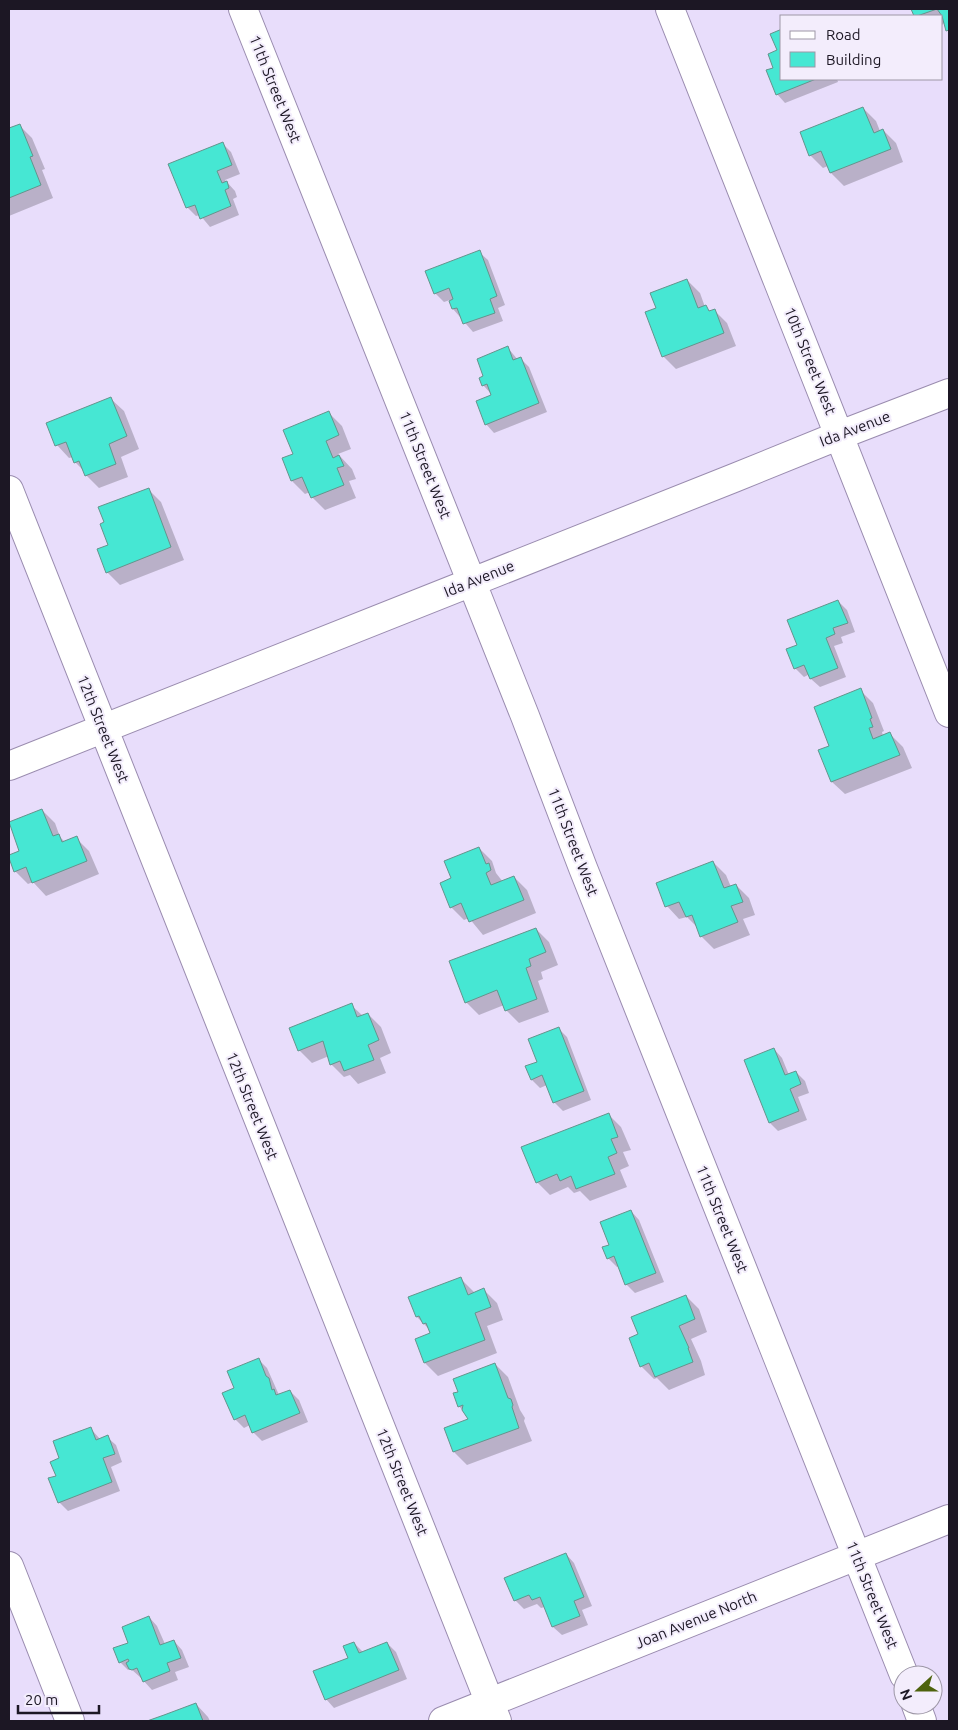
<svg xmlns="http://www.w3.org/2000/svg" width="958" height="1730" font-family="Ubuntu,sans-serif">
  <rect width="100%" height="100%" fill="#e8ddfb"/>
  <path fill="#0003" d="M912,9H949V32L944,23L942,25V16H915Z
    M782,30V79H837L838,82L785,103L777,94L774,69Z
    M863,108L876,121L880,131L883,130L896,143L903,162L844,186L831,173L828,166L823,168L810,155Z
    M19,125L32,138L45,169L42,170L53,198L9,216V129Z
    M222,143L231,152L240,174L225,180L235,191L237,197L233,199L239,215L210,227L200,215L196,216L187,207Z
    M479,252L488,260L505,305L498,308L503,321L473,332L453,309L450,300L444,302L435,293Z
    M687,280L700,293L705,307L711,312L714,310L727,323L736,346L676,369L663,356L658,308Z
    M508,348L518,360L520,358L529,367L547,412L494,433L486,424L493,396L483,385L485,377Z
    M111,399L124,411L139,449L121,457L128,477L99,488L86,475L84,471L75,462L73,457L69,458L57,445Z
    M329,413L342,426L351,449L338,454L352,469L356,479L349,481L356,498L325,510L312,497L310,492L305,494L292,481L283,459L295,455Z
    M148,489L161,502L184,560L120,585L107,572L109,546Z
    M838,601L847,610L855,632L841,637L843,643L834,646L846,677L820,687L811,679L810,674L804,677L795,668L798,646Z
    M860,690L873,703L884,731L882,732L883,736L890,734L903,747L912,768L845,794L832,782L831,747Z
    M42,810L55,823L60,837L65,842L76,838L89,851L99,874L46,896L33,882L28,884L15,871Z
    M479,848L492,861L496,873L503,882L514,877L527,890L536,913L483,935L469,918L464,920L451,907L453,879Z
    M713,862L726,875L731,887L736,885L749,898L755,915L743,919L750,935L714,949L702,937L698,928L687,917L679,919L667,906L658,884Z
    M536,929L549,942L558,965L541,972L543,979L538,981L549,1012L519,1023L506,1010L504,1005L479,1015L466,1002Z
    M351,1005L363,1016L368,1014L381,1027L391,1053L380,1058L386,1073L358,1084L350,1075L344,1077L331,1064L329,1056L312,1063L299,1050Z
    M558,1028L567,1037L591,1100L563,1111L554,1102L547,1085L540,1088L532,1080L538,1063Z
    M774,1049L782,1058L789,1075L796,1072L805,1081L809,1093L798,1097L807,1120L778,1131L770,1123Z
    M608,1114L621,1127L631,1150L623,1152L629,1166L620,1170L627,1187L590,1201L580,1191L574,1193L568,1187L550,1195L537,1182Z
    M631,1211L639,1220L664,1282L635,1293L626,1284L619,1266L617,1267L608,1258L611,1245Z
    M461,1279L475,1293L484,1290L497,1303L503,1320L487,1326L497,1353L438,1376L425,1363L432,1334L430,1330L417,1317Z
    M686,1296L699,1309L707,1332L691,1339L701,1361L705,1375L669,1390L657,1378L654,1379L641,1366Z
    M259,1360L267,1368L279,1395L290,1391L299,1400L308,1422L262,1441L253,1432L250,1425L244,1428L235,1419L236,1389Z
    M495,1364L508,1377L520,1410L525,1418L524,1421L532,1441L467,1465L454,1452L446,1428L470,1420L459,1406V1392Z
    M91,1429L100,1439L107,1437L116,1445L122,1462L111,1467L120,1491L68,1511L59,1502L57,1476Z
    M566,1554L574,1563L592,1606L582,1610L588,1625L562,1635L553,1627L545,1607L541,1608L537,1604L524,1609L515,1600Z
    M149,1617L157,1626L165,1644L174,1641L182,1650L189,1667L175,1672L178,1680L152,1690L141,1678L131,1669L128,1670L120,1662L129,1643Z
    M354,1643L363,1652L387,1643L396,1652L407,1679L334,1708L326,1699L349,1658Z
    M196,1704L208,1717L210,1721H151Z"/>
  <path fill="#46e7d3" stroke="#64948c" d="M911,9H937L917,16H914Z
    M937,9H949V30L946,31L942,16Z
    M782,29V79H816L776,95L766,70L773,68L768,54L777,50L770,34Z
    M863,107L874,133L883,129L891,149L830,173L821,151L809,156L800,132Z
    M20,124L33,156L30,157L41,185L9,198V128Z
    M223,142L232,165L217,171L222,183L227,181L229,188L225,190L231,206L200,219L195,205L186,208L168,164Z
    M480,250L497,296L490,299L495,313L463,324L457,308L452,309L449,301L453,299L449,288L434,294L425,271Z
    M687,279L698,308L706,305L709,311L715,309L724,333L662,357L645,312L656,308L650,293Z
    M508,346L513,360L521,357L539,403L485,425L476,401L491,395L487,384L482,386L479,378L483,376L477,359Z
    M111,397L127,436L109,444L116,464L85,476L79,461L74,463L66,442L55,446L46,423Z
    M329,411L339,435L326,441L333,458L339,455L344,466L337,468L344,485L311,498L302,477L291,481L282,458L293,454L283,430Z
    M149,488L171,547L106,573L97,549L108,545L100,524L104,522L98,507Z
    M838,600L848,623L833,628L835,634L826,638L838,668L810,679L804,665L794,669L786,649L797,645L787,620Z
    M861,688L872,718L870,719L873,727L869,728L873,739L890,732L900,755L831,782L818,750L829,746L814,707Z
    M42,809L53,836L59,834L62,842L77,836L87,861L32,883L26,867L14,872L9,858V855L19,851L9,822Z
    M479,847L486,864L489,863L491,870L486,873L491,885L514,876L524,900L469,922L461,903L450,908L440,883L451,878L444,861Z
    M713,861L724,888L736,884L743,902L731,906L738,922L700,937L692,915L686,917L679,902L665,907L656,883Z
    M536,928L546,952L529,959L531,966L526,968L537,999L505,1011L497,990L465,1003L449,961Z
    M352,1003L357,1017L368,1013L379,1040L368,1045L374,1060L344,1071L340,1061L330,1065L323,1041L298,1051L289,1028Z
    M559,1027L584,1091L553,1103L542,1075L531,1080L525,1066L537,1062L528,1039Z
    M774,1048L785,1075L796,1071L801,1084L790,1089L799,1111L769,1123L744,1060Z
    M609,1113L618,1137L611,1139L617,1153L608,1157L615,1174L576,1189L571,1176L560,1181L557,1174L536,1183L521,1147Z
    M631,1210L656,1273L625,1285L614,1256L607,1259L602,1247L609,1245L600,1222Z
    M461,1277L468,1295L484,1288L491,1307L475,1313L485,1340L424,1363L415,1339L430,1333L426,1323L423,1324L419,1316L416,1317L408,1297Z
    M686,1295L695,1319L679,1326L689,1348H688L693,1362L655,1377L649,1363L640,1367L629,1338L638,1334L631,1317Z
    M259,1358L266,1376L269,1378L272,1390L274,1389L276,1395L290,1390L300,1413L252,1433L245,1415L234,1420L222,1393L234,1388L227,1371Z
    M495,1363L508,1398L511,1399L513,1405L512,1407L519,1428L453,1452L444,1428L468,1419L462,1410L463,1405L458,1407L453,1393L458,1392L453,1379Z
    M91,1427L96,1440L108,1435L115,1454L103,1458L112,1482L58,1503L48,1478L56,1476L50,1462L59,1458L53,1441Z
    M566,1553L584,1597L574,1601L580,1616L552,1627L540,1597L532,1600L529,1595L514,1601L504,1578Z
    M149,1616L160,1645L174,1640L181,1658L167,1663L170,1671L143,1682L137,1668L132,1670L129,1669L126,1663L129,1661L128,1659L119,1663L113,1648L128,1643L122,1627Z
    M354,1642L359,1653L387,1642L399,1670L325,1700L313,1671L348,1658L343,1646Z
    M196,1703L203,1721H147L164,1715Z"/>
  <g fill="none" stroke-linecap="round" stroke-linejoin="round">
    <defs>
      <path id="street" d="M243,9L525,716L583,868L904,1675
        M670,9L949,713
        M9,490L497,1721
        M9,766L734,478L840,435L949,393
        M9,1566L70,1721
        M916,1705L922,1721
        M443,1721L949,1519"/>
    </defs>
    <use href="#street" stroke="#9a8caf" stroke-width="30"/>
    <use href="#street" stroke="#fff" stroke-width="28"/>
  </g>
  <g text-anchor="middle" stroke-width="4" stroke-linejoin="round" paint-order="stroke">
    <g font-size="15" fill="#1c1724" stroke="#f3edfc">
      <text transform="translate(275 89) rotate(68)" y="5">11th Street West</text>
      <text transform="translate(810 361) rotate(68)" y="5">10th Street West</text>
      <text transform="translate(855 429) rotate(-21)" y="5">Ida Avenue</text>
      <text transform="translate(425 465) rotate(68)" y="5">11th Street West</text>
      <text transform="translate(479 579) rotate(-22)" y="5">Ida Avenue</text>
      <text transform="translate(103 729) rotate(68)" y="5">12th Street West</text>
      <text transform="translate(573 842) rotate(69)" y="5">11th Street West</text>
      <text transform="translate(252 1106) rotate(68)" y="5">12th Street West</text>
      <text transform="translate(722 1219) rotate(68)" y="5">11th Street West</text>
      <text transform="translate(402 1482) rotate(68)" y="5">12th Street West</text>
      <text transform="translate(872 1595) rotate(68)" y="5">11th Street West</text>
      <text transform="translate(696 1620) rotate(-22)" y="5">Joan Avenue North</text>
    </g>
  </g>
  <rect width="958" height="1730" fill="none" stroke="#1c1724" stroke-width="20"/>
  <rect x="780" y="15" width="162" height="65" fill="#f3edfc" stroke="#9d97a6"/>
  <rect x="790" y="31" width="25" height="8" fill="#ffffff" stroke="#9d97a6"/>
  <text x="826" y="40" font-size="15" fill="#1c1724">Road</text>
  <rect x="790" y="52" width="25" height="15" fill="#46e7d3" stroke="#9d97a6"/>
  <text x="826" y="65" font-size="15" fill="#1c1724">Building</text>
  <g transform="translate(918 1690) rotate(249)"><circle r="24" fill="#f3edfc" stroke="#9d97a6"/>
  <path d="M0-4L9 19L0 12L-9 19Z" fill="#4e630d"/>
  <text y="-8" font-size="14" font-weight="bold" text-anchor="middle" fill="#1c1724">N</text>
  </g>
  <path d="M18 1705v8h81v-8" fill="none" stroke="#1c1724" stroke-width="2.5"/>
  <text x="25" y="1705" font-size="15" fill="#1c1724" stroke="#f3edfc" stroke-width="4" paint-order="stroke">20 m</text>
</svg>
